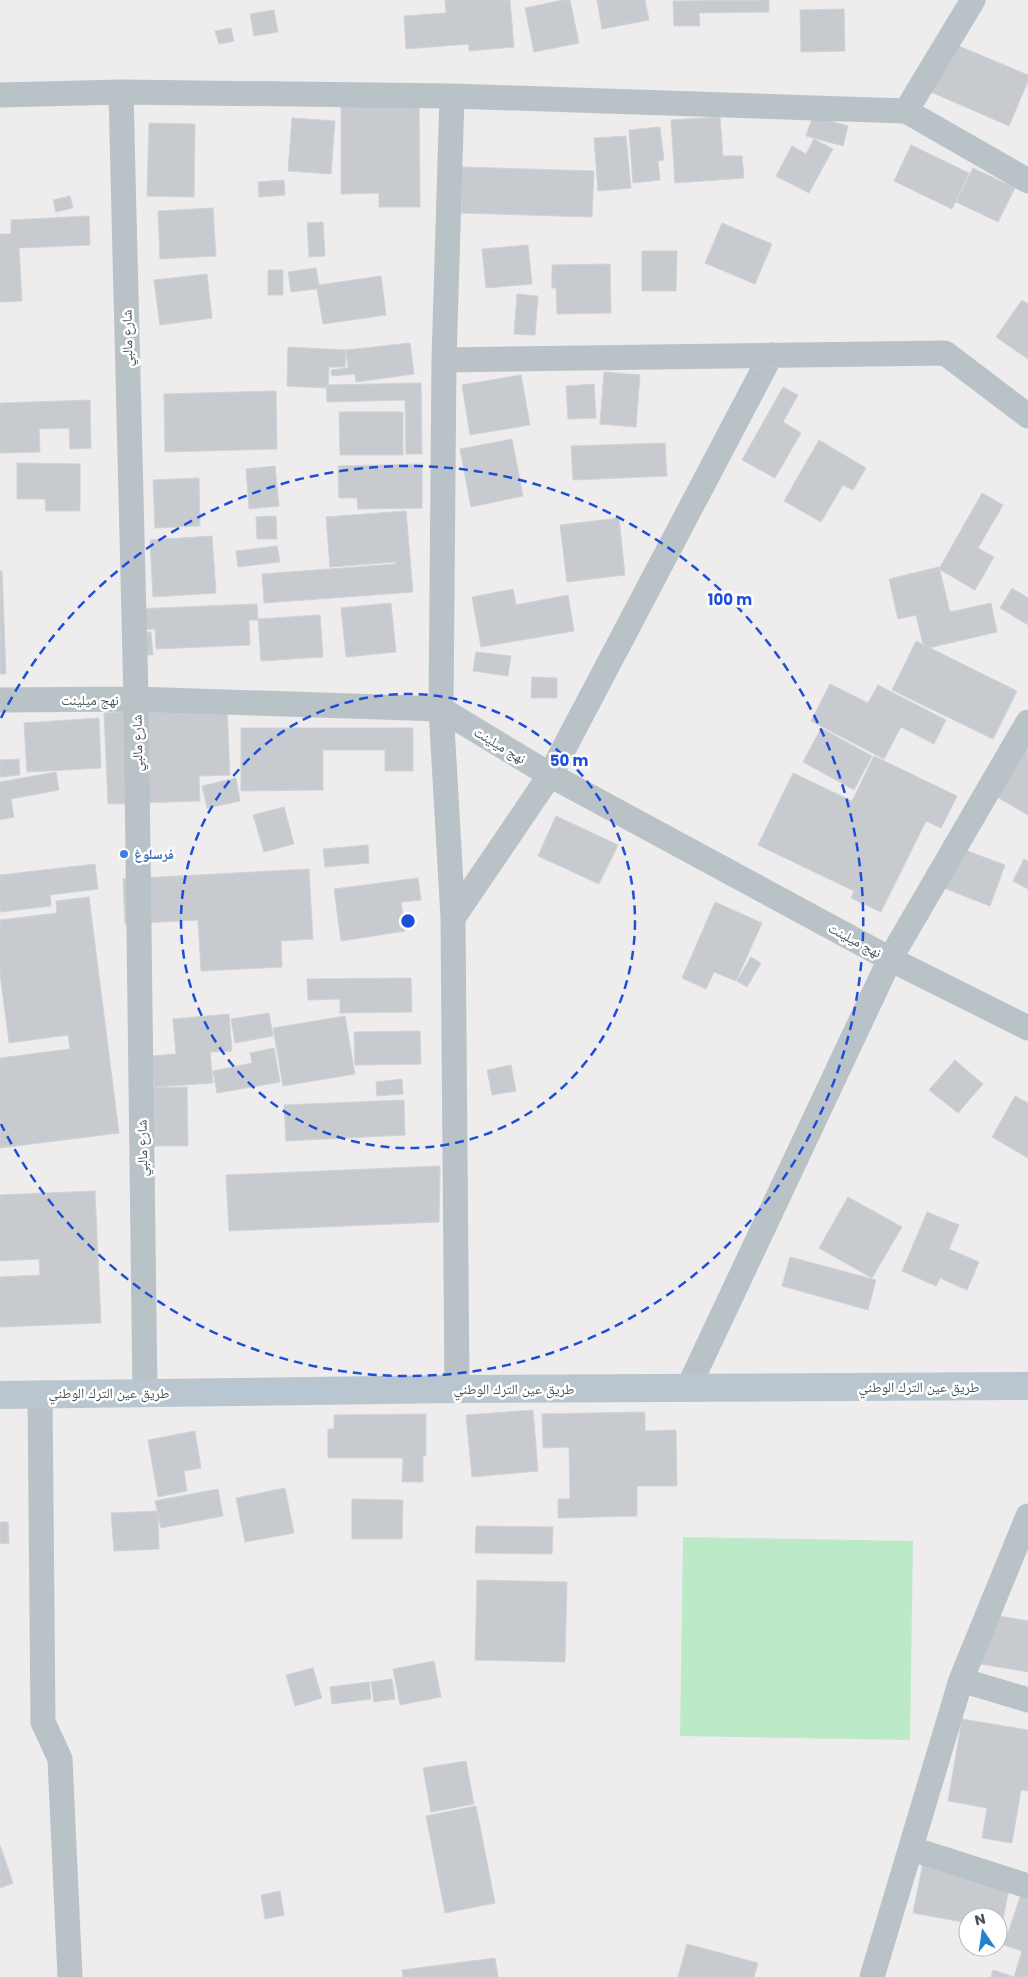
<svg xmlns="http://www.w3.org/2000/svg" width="1028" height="1977" font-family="Poppins,'Noto Naskh Arabic',sans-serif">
  <rect width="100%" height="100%" fill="#eeecec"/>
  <path fill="#bceac9" d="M683,1537L913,1541L910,1740L680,1736Z"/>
  <path fill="#c7cace" stroke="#d0d3d7" d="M445,0H510L514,47L469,51V44L406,49L404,16L446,13Z
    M563,0H570L579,43L534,52L525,8Z
    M597,0H645L649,20L602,29Z
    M769,0V12L699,13L700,26H674L673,1Z
    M844,9L845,51L801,52L800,10Z
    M274,10L278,32L254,36L250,14Z
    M231,28L234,41L219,44L215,31Z
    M954,44L1028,75V81L1009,126L931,92Z
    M341,103H419L420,207H379V193L341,194Z
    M813,116L848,126L843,146L806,136Z
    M720,117L723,156H742L744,178L675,183L671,120Z
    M292,118L335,121L331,174L288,171Z
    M149,123L195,124L194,197L147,196Z
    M660,127L664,160L658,161L660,180L633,183L629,130Z
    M626,136L631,188L598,191L594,138Z
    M814,139L833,149L809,193L776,176L792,146L806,154Z
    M911,145L969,173L952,209L894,181Z
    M462,167L594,171L592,217L461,213Z
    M973,168L1015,188L998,222L956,202Z
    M284,180L285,195L259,197L258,182Z
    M70,196L73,208L56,212L53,200Z
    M213,208L216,256L160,259L158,211Z
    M89,216L90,245L19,248L22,301L0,302V234H11V220Z
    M323,222L325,256L309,257L307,223Z
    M722,223L772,244L755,284L705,263Z
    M528,245L532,284L486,288L482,249Z
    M642,251H677L676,291H642Z
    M610,264L611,313L557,314L556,288H552V265Z
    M316,268L319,285L381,276L386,315L323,324L317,289L291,292L288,272Z
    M268,270H283V295H268Z
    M207,274L212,318L160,325L154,280Z
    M517,294L538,296L535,335L514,334Z
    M1022,300L1028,304V359L996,337Z
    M410,343L414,374L356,382L355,374L332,376L331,370L348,368L346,350Z
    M288,347L346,350L345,367H329L328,388L287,386Z
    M604,372L640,375L636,427L600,424Z
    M521,375L530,425L470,435L462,385Z
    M421,383L422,454H406L405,400L327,402L326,385Z
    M594,384L596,418L568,419L566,386Z
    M783,387L798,395L783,422L801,433L775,478L742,460Z
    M276,391L277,449L165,452L164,394Z
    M90,400L91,448L70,449L69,428L39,429L40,452L0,453V403Z
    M339,412H403V455H340Z
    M512,439L523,496L471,507L460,449Z
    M819,440L866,468L853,490L843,485L821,522L784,501Z
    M665,443L667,476L573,480L571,446Z
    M17,463L80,464V511H46L45,499H17Z
    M422,464V508L358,509L357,498H339L338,466Z
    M275,466L279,506L249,509L246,469Z
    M199,478L200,526L155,528L153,480Z
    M982,493L1003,505L978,548L994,557L975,590L939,569Z
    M406,511L413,592L264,603L262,574L396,564L395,562L330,567L326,517Z
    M276,516L277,539H257L256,517Z
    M619,518L625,575L567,582L560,525Z
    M212,536L216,593L153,597L150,540Z
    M277,546L280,562L238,567L236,551Z
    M939,567L950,612L991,603L997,632L924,649L916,615L898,619L889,579Z
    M0,571H2L6,674H0Z
    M1012,588L1028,598V625L1000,608Z
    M513,589L516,605L568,595L574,631L481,647L472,597Z
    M391,603L396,652L346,657L341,608Z
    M257,604L258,620H249L250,645L156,649L155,629L134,630L133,609Z
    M320,615L323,657L261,661L258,619Z
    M142,632H151L153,655H143Z
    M916,641L1017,691L993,739L892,690Z
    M476,652L511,656L508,676L473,671Z
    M532,677L557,678V698H531Z
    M830,684L868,703L878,685L946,720L934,744L901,727L884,759L811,721Z
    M227,707L230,775L199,776L200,801L108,804L104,713Z
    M99,718L101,768L27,772L24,723Z
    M241,728H413V771H385V750H323V790L241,791Z
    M821,728L872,756L854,790L803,762Z
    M1028,744V815L985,790Z
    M874,756L957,796L941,828L926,821L881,912L851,898L854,891L758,845L793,773L852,801Z
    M19,759L20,775L0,777V760Z
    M56,772L59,790L11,799L14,817L0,820V782Z
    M236,778L240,801L207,808L202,786Z
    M284,807L294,844L264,852L253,815Z
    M556,816L618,845L599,884L538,856Z
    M368,845L369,863L325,867L323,849Z
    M957,847L1005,865L990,906L941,887Z
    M1024,859L1028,861V889L1013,881Z
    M95,864L98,889L50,895L51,906L0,912V875Z
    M309,869L313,939L281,941L282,967L201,971L198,920L125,924L123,879Z
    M418,878L421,900L401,902L405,931L341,941L334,889Z
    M89,897L119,1133L0,1148V1058L70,1049L68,1035L9,1043L0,974V920L57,913L56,901Z
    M715,902L762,923L736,981L714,972L706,989L682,978Z
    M751,957L761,963L747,987L737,981Z
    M411,978L412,1012L340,1013V999L308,1000L307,979Z
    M269,1013L273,1036L235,1043L231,1019Z
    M229,1014L232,1051L210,1052L213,1083L154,1087L152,1056L176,1054L173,1019Z
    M345,1016L355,1074L283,1086L273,1028Z
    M420,1031L421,1064L355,1065L354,1032Z
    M274,1048L280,1082L217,1093L213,1071L252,1063L250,1053Z
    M955,1060L983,1084L958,1113L929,1090Z
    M511,1065L516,1091L492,1095L487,1070Z
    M402,1079L403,1094L377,1096L376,1082Z
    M187,1087L188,1146H148L146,1088Z
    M1015,1096L1028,1103V1158L992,1137Z
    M404,1100L405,1135L286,1141L284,1105Z
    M440,1166L439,1222L229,1231L226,1175Z
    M95,1191L101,1323L0,1327V1277L40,1275L39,1259L0,1261V1195Z
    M848,1197L902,1227L872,1278L819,1248Z
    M927,1212L959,1225L949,1249L979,1262L967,1290L940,1278L936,1286L902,1271Z
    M790,1257L876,1280L868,1310L782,1286Z
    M533,1410L538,1471L472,1477L466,1415Z
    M645,1412V1431L676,1430L677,1486H637V1516L558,1518V1499H570L569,1447L543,1448L542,1414Z
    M426,1414V1455L423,1456V1482H402L403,1458H328V1429H334V1415Z
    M195,1431L201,1468L184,1471L187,1491L158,1497L148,1440Z
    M285,1488L294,1533L245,1542L236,1498Z
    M218,1489L223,1516L161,1528L155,1501Z
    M352,1499L403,1500L402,1539H352Z
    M158,1511L159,1549L114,1551L111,1513Z
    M0,1522H8L9,1543L0,1544Z
    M476,1526L553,1527L552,1554L475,1553Z
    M477,1580L567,1582L565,1662L475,1660Z
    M982,1613L1028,1621V1672L974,1663Z
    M434,1661L441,1697L400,1705L393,1669Z
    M313,1668L322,1698L295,1706L286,1675Z
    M392,1679L395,1699L374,1702L371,1682Z
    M369,1682L371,1699L332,1704L330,1687Z
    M962,1719L1028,1730V1791L1021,1790L1012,1843L982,1838L987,1808L948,1801Z
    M466,1761L474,1804L431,1812L423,1768Z
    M476,1806L495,1903L445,1913L426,1816Z
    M0,1845L13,1883L0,1888Z
    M923,1863L1011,1879L1001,1929H998V1917H968V1923L913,1913Z
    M280,1891L284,1915L265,1919L261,1895Z
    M1022,1891L1028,1893V1977H991L993,1970L1014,1977L1022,1951L1004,1945Z
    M687,1944L758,1963L754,1977H678Z
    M495,1958L498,1977H403L402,1970Z"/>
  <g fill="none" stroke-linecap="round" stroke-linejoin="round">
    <path stroke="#b8c2c7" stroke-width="25" d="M121,92L136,699L145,1394
      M0,95L121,92L452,96L906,111L1028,181
      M452,96L444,360L441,709L453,918L457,1389
      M906,111L973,0
      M444,360L945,353L1028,416
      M0,700L136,699L441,709L550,775L890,959L1028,1028
      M453,918L550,775L771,355
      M688,1388L890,959L1028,722
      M40,1393L43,1722L60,1759L70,1977
      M961,1680L1028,1700
      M912,1849L1028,1886
      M872,1977L961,1680L1028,1516"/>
    <path stroke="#bac6cf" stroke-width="28" d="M0,1395L457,1389L1028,1386"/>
  </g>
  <g fill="none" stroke="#1d4ed8" stroke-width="2.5" stroke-dasharray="9 6">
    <circle cx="408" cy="921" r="227"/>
    <path d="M1 718A455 455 0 1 1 1 1124"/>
  </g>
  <circle fill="#3f7fe0" stroke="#fff" stroke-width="2" cx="124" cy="854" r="5"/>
  <g text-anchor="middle" stroke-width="5" stroke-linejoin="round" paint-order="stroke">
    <g font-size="14" fill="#465157" stroke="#fff">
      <text transform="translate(127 338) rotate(-91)" y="5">شارع مالبي</text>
      <text x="90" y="705">نهج ميلينت</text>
      <text transform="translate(137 743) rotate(-91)" y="5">شارع مالبي</text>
      <text transform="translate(500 745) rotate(31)" y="5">نهج ميلينت</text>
      <text transform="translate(855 940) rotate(28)" y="5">نهج ميلينت</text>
      <text transform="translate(142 1148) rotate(-91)" y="5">شارع مالبي</text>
      <text x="919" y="1392">طريق عين الترك الوطني</text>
      <text x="514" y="1394">طريق عين الترك الوطني</text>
      <text x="109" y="1398">طريق عين الترك الوطني</text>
    </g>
    <g font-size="14" font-weight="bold" fill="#366cbe" stroke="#fff" text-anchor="start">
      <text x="134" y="859">فرسلوغ</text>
    </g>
  </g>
  <circle cx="408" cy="921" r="8" fill="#1d4ed8" stroke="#fff" stroke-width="2.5"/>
  <g font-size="15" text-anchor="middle" font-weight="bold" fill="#1d4ed8" stroke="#fff" stroke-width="5" stroke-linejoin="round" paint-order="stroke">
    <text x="730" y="605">100 m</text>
    <text x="569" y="766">50 m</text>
  </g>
  <g transform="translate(983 1932) rotate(347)"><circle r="24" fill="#ffffff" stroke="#b5b9bc"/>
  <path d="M0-4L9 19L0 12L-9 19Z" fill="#2680ce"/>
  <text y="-8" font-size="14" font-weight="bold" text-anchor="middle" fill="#465157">N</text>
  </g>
</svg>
